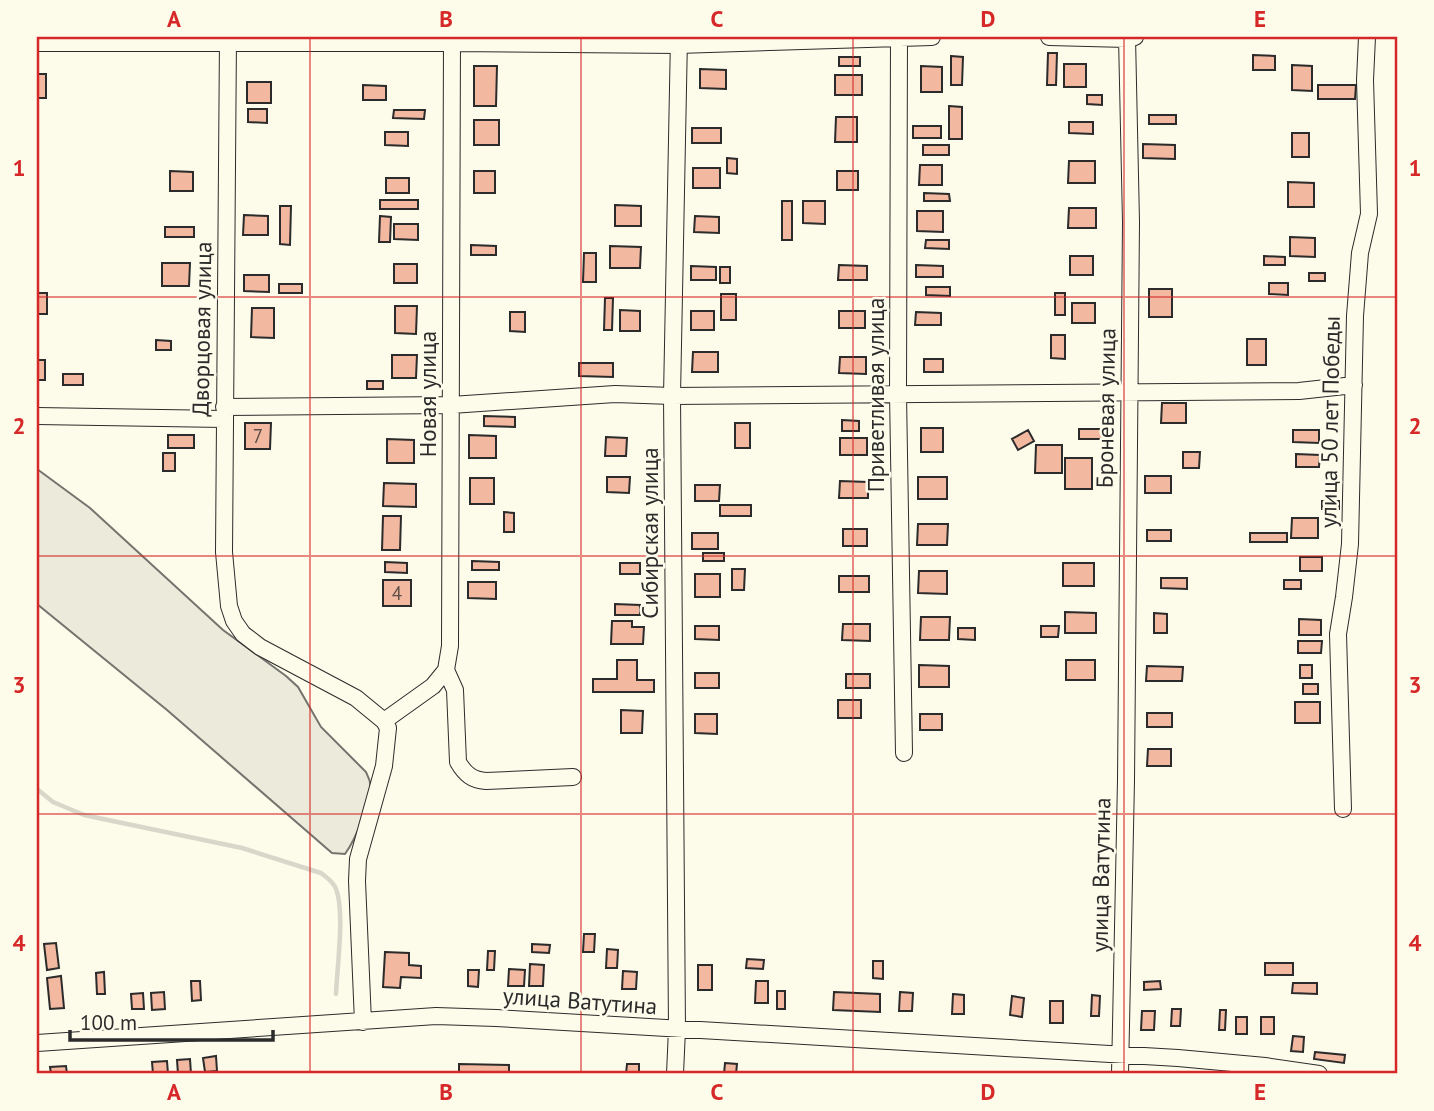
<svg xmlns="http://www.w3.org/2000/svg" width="1434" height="1111" font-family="'PT Sans',sans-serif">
  <rect width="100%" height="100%" fill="#fdfbea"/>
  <path fill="#ecebdb" stroke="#74746e" stroke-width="2" d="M37,469L90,508L223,630L286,676L298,687L321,727L366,772C367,775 370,780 370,783C373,800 355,840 345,854L332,853L167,710L37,604Z"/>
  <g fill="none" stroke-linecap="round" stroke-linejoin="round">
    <path stroke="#d8d7c9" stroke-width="4.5" d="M37,789L53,802L84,815L242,848L321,873C327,878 333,881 336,889C345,911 337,968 336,994"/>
  </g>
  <path fill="#f2b8a0" stroke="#2b2b2b" stroke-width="2" d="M1048,53H1057L1056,85H1047Z
    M1253,55L1275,56V70H1253Z
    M951,56L963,57L962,85H951Z
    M839,57H860V66H839Z
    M1064,64H1086V87H1064Z
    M1292,65L1312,66V91L1292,90Z
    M474,66H497L496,106H474Z
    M921,66L942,67V92H921Z
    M700,69L726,70V89L700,88Z
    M37,74H46V98H37Z
    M835,75H862V95H835Z
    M247,82H271V103H247Z
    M363,85L386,86V100H363Z
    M1318,85H1356L1355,99H1318Z
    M1087,95H1102V105L1087,104Z
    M949,106L962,107V139H949Z
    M248,109H267V123L248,122Z
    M394,110H425L424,119L393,118Z
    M1149,115H1176V124H1149Z
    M836,117H857V142H835Z
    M474,120H499V145H474Z
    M1069,122H1093V134L1069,133Z
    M913,126H941V138H913Z
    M692,128H721V143H692Z
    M385,132H408V146L385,145Z
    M1292,133H1309V157H1292Z
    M1143,144L1175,145V159L1143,158Z
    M923,145H949V155H923Z
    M727,158L737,159V174L727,173Z
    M1069,161H1095V183H1068Z
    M920,165H942V185H919Z
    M693,168H720V188H693Z
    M170,171L193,172V191H170Z
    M474,171H495V193H474Z
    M837,171H858V190H837Z
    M386,178H409V193H386Z
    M1288,182L1314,183V207H1288Z
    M924,193L949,194L950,201H924Z
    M380,200H418V209H380Z
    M782,201H792V240H782Z
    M803,201H825V224L803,223Z
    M615,205L641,206V226H615Z
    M280,206H291L290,245L280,244Z
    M1069,208H1096V228H1068Z
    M917,211H943V232L917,231Z
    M244,215L268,216V235H243Z
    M380,216L391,217L390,242H379Z
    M695,216L719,217V233L694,232Z
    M394,224H418V240L394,239Z
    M165,227H194V237H165Z
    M1290,237L1315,238V257L1290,256Z
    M926,240H949V249L925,248Z
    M471,245L496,246V255H471Z
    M610,246L641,247L640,268H610Z
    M584,253H596V282H583Z
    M1070,256H1093V275H1070Z
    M1264,256L1285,257V265H1264Z
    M162,263H190L189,286H162Z
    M394,264H417V283H394Z
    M839,265L867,266V280H838Z
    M916,265L943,266V277H916Z
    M691,266L716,267V280H691Z
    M720,267H730V283H720Z
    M1309,273H1325V281H1309Z
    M244,275H269V292L244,291Z
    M1269,283H1288V295L1269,294Z
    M279,284H302V293H279Z
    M926,287H950V296L926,295Z
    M1149,289H1172V317H1149Z
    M37,293H47V314H37Z
    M1055,293H1065V315H1055Z
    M721,294H736V320H721Z
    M605,298H613L612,330H604Z
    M1072,303H1095V323H1072Z
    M395,306H417L416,334L395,333Z
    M252,308H274V338L251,337Z
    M620,310L640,311V331H620Z
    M691,311H714V330H691Z
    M839,311H865V328H839Z
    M510,312H525V332L510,331Z
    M916,312L941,313V325H915Z
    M1051,335H1065V359L1051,358Z
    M1247,339H1266V365H1247Z
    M156,340L171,341V350H156Z
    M693,352H718V372H692Z
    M392,355H417L416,378H392Z
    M840,357H866V374L839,373Z
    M924,359H943V372H924Z
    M37,360H45V380H37Z
    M579,363H613V377L579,376Z
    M63,374H83V385H63Z
    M367,381H383V389H367Z
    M1162,403H1186V423H1161Z
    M484,416L515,417V427L484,426Z
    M842,420L859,421V431H842Z
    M245,423H271L270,449H245Z
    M735,423H750V448H735Z
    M921,428H943V452H921Z
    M1079,429H1104V439H1079Z
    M1028,430L1034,441L1018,450L1012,439Z
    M1293,430H1319V443L1293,442Z
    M168,435H194V448H168Z
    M469,435L496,436V458H469Z
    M606,437L627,438L626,456H605Z
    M840,438H867V455H840Z
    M387,439L414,440V463H387Z
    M1036,445H1062V473H1035Z
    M1183,452H1200L1199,468H1183Z
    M163,453H175V471H163Z
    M1296,454L1320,455L1319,467H1296Z
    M1065,458H1092V489H1065Z
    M1145,476H1171V493H1145Z
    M607,477H630L629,493L607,492Z
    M918,477H947V499H918Z
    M470,478H494V504H470Z
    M840,481L868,482V498H839Z
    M384,483L416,484V507L383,506Z
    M695,485H720L719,501H695Z
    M1322,501H1339V509H1322Z
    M720,505H751V516H720Z
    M504,512L514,513V532H504Z
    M383,516H401L400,550H382Z
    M1292,518H1318V538H1291Z
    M918,524H948L947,545H917Z
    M843,529H867V546H843Z
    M1147,530H1171V541H1147Z
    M692,533H718V549H692Z
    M1250,533H1287V542H1250Z
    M703,553H724V561H703Z
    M1300,557H1322V571H1300Z
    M472,561L499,562V570H472Z
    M385,562L407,563V573L385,572Z
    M620,563H640V574H620Z
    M1063,563H1094V586H1063Z
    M732,569H745L744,590H732Z
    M919,571H947V594L918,593Z
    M695,574H720V597H695Z
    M839,576H869V592H839Z
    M1161,578H1187V589L1161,588Z
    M383,580H411V606H383Z
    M1284,580H1301V589H1284Z
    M468,582H496V599L468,598Z
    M615,604L640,605V615H615Z
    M1065,612L1096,613V633H1065Z
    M1154,613L1167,614V633H1154Z
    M921,617H950L949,640H920Z
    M1299,619L1321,620V635H1299Z
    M612,621H632V627H644L643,644H611Z
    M843,624H870V641L842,640Z
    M695,626H719V640L695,639Z
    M1041,626H1059L1058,637H1041Z
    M958,628H975V640L958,639Z
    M1298,641H1322L1321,653H1298Z
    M617,660H637V680H654V692H593V679H617Z
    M1066,660H1095V680H1066Z
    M919,665L949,666V687H919Z
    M1300,665H1312V678H1300Z
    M1147,666L1183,667L1182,681H1146Z
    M695,673H719V688H695Z
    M846,674H870V688H846Z
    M1303,684H1318V694H1303Z
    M838,700H861V718H838Z
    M1295,702H1320V723H1295Z
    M621,710L643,711L642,733H621Z
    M1147,713H1172V727H1147Z
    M695,714H717V734L695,733Z
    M920,714H942V730H920Z
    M1148,749H1171V766H1147Z
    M584,934H595L594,952H583Z
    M56,943L59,968L47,970L44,944Z
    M532,944L550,945L549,953L532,952Z
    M607,949L618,950L617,968H606Z
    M488,951H495L494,970H487Z
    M385,952L409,953V965L421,966V978L401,977L400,988L383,987Z
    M747,959L764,960L763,969L746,968Z
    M873,961H883V979L873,978Z
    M1265,963H1293V975H1265Z
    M530,964L544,965L543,986H529Z
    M698,965H712V990H698Z
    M509,969L525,970L524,986H508Z
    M468,970H479L478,987L468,986Z
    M623,971L637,972L636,989H622Z
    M104,972L105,994H97L96,973Z
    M61,976L64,1008L50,1009L47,978Z
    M191,981H200L201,1000L192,1001Z
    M756,981H768V1003H755Z
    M1160,981L1161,989L1144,990V982Z
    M1293,983H1317V994L1292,993Z
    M777,991H785V1009H777Z
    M164,992L165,1009L152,1010L151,993Z
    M834,992L880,994V1012L833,1010Z
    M900,992L913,993L912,1011H899Z
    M143,993L144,1009H132L131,994Z
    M953,994L964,995V1014H952Z
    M1092,995L1100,996L1099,1016H1091Z
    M1012,996L1024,998L1022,1017L1010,1015Z
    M1050,1001H1063V1023H1050Z
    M1172,1009H1181L1180,1026H1171Z
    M1220,1010H1226L1225,1030H1219Z
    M1142,1011H1155L1154,1030H1141Z
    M1236,1017H1247V1034H1236Z
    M1261,1017H1274V1034H1261Z
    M1293,1036L1304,1037L1303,1052L1291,1051Z
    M1315,1052L1345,1055L1344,1063L1314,1059Z
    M216,1056L217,1071L205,1072L203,1058Z
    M190,1059L191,1074H178L177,1060Z
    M167,1061L168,1074H153L152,1062Z
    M725,1063L737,1064L736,1074H724Z
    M459,1064L509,1065V1074H459Z
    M627,1064H639V1074H626Z
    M66,1066L67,1074H51L50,1067Z"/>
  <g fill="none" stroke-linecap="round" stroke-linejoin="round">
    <defs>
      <path id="minor" d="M228,37L224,552L229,606L234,621L243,634L260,647L356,698L384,721L388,728L384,766L358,859L357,881L363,1022
        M899,37L898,394L904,753
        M1049,37L1127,39L1135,37
        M37,43H453L678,45L932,37
        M224,407L451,405L615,394L672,396L1299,391L1354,385
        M37,416L224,419
        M446,670L455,690L458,762C465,774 472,780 486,781L573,777
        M384,721L433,686L446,670L450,646L452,37
        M1343,809L1338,634L1344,597L1350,544L1355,316L1360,253L1369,214L1365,80L1367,37
        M37,1043L436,1016L496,1018L1178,1058L1265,1066L1319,1074
        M675,1074L677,1029L672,396L679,37
        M1120,1074L1126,780L1131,222L1127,37"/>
    </defs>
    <use href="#minor" stroke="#2b2b2b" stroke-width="18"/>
    <use href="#minor" stroke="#fdfbea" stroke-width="16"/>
  </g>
  <path fill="none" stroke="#d62828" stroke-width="2" stroke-opacity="0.55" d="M310,37V1074M581,37V1074M853,37V1074M1124,37V1074M37,297H1397M37,556H1397M37,814H1397"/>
  <g text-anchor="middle" stroke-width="5" stroke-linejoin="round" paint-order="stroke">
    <g font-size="19" fill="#5d4e48">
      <text x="258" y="443">7</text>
      <text x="397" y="600">4</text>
    </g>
    <g font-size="23" fill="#2b2b2b" stroke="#fdfbea">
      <text transform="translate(202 329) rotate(-89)" y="8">Дворцовая улица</text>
      <text transform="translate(428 394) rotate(-90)" y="8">Новая улица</text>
      <text transform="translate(876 395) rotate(-90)" y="8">Приветливая улица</text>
      <text transform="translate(1106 408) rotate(-89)" y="8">Броневая улица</text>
      <text transform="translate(1330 422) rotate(-89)" y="8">улица 50 лет Победы</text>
      <text transform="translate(650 533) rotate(-90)" y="8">Сибирская улица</text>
      <text transform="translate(1101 875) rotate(-89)" y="8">улица Ватутина</text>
      <text transform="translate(580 1001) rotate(4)" y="8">улица Ватутина</text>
    </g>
  </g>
  <rect width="1434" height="1111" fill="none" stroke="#fdfbea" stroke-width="77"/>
  <path d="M70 1030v10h203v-10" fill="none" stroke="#2b2b2b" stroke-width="3.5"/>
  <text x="80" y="1030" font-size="21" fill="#2b2b2b" stroke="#fdfbea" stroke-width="5" paint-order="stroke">100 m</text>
  <rect x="38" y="38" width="1358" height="1034" fill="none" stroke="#d62828" stroke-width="2.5"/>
  <g font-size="23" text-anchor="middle" font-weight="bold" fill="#d62828">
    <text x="174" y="27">A</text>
    <text x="446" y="27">B</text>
    <text x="717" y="27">C</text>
    <text x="988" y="27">D</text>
    <text x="1260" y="27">E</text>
    <text x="19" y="176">1</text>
    <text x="1415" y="176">1</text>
    <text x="19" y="434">2</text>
    <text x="1415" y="434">2</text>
    <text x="19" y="693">3</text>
    <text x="1415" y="693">3</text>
    <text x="19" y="951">4</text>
    <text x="1415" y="951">4</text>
    <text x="174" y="1100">A</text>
    <text x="446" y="1100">B</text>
    <text x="717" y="1100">C</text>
    <text x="988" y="1100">D</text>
    <text x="1260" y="1100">E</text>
  </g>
</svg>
